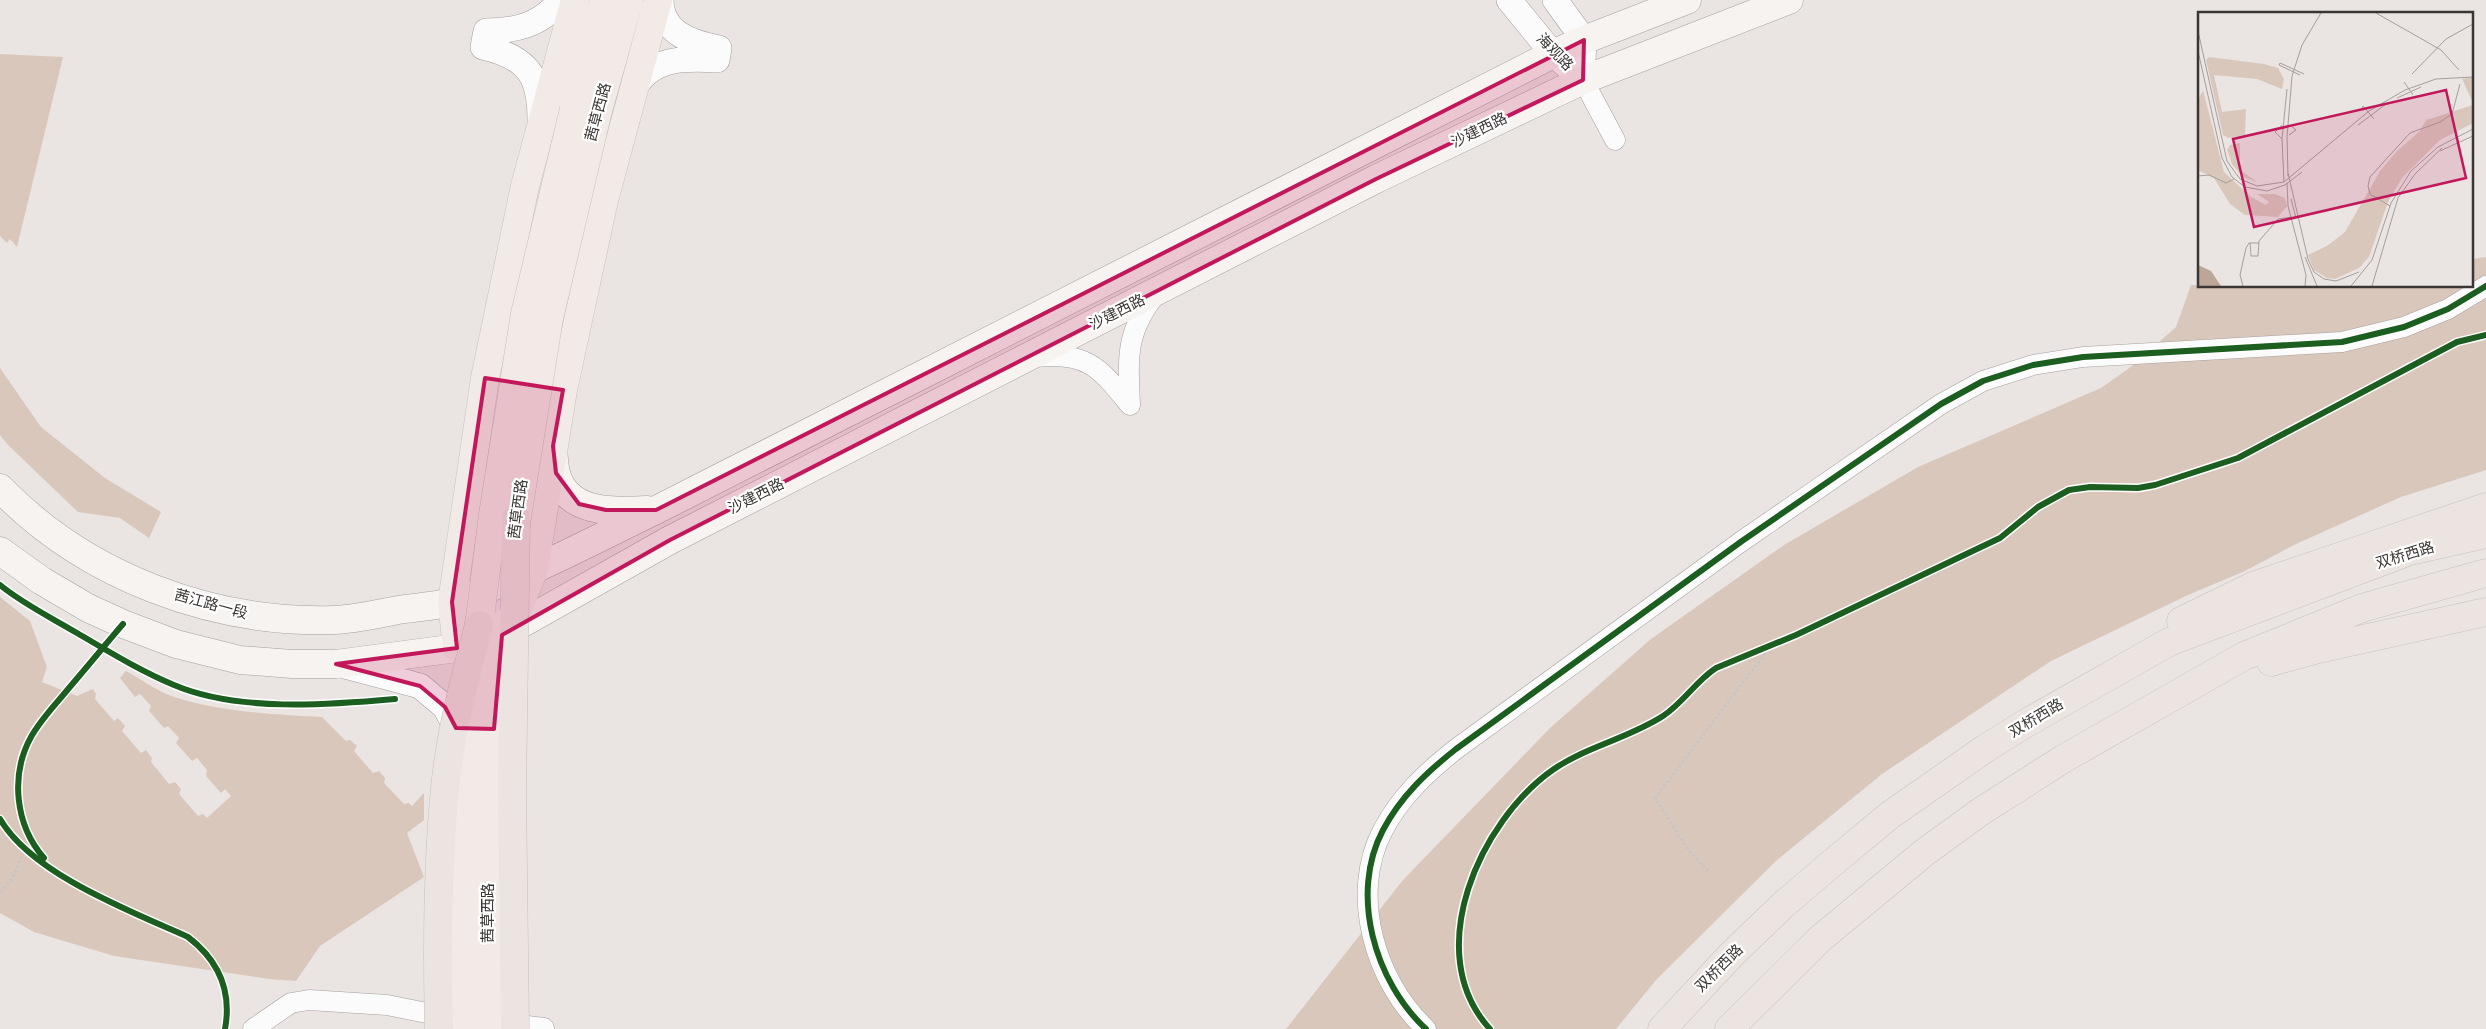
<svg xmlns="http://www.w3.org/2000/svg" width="2486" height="1029" font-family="Mulish,'Noto Sans SC',sans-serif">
  <rect width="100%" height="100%" fill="#eae5e2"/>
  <path fill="#dac7bc" d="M0,54L63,57L17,247L10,239L7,243L0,236Z
    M2486,257V470L2401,497L2296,544L2245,571L2188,595L2051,661L1882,774L1777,860L1656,980L1616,1029H1286L1403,880L1550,728L1651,639L1784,545L1918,467L2101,388L2132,366L2176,327L2191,285L2472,286V259Z
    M0,368L41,427L105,478L161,512L149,538L120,518L78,512L8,445L0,435Z
    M0,597L30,621L47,667L42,682L77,696L93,689L96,694L95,699L114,721L118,718L125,726L122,731L141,753L146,750L152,758L151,762L169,784L175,782L181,789L179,794L198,816L203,814L207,818L231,796L225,789L221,793L206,776L207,770L197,758L192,761L176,743L179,738L168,726L164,728L149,711L151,706L140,694L135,697L120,678L126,671C139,678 153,688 166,694C209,711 276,715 322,717L346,741L350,740L357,746L354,751L373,773L379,771L385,778L384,783L404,804L409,803L412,806L424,793V820L407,833L424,877L320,946L296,981L269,979L114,956L34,932L0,913Z"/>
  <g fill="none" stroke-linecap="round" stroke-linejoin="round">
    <defs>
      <path id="minor" d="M1583,80L1615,140
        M1034,357C1087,351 1099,367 1130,405
        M1130,405C1128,356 1125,333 1157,292
        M503,1023L544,1028
        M253,1029L291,1003L309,1000L387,1005L452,1018
        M1426,1029C1375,982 1349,894 1383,830C1401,796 1427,772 1456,749L1742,541L1941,404L1983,381L2033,365L2083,357L2342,342L2404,327L2448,309L2486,286"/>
      <path id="tertiary" d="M1509,0L1553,54L1583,80
        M1555,0L1584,40L1583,60
        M632,92C650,57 683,58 717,60L719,48C692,43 661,33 661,0
        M540,119C540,75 527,57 483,47L486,31C515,31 542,25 560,0
        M341,665L420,686L445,707L456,728H465"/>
      <path id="secondary" d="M553,450C554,457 554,466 556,473C566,514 614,512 647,510
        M0,488C85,576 212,624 334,620C355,619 377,614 398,610C416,607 436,607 453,601C524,578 590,542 656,510L1553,54L1584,40L1687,0
        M0,551L42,581L88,608L123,624L176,644L240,660L292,664H336L457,648L510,630L670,540L1376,179L1583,80L1789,0"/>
      <path id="primary" d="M574,109L604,0
        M597,114L629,0
        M515,617L534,569L563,390L604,200L658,0
        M457,648L452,602L485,378L525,186L575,0"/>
      <path id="trunk" d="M2181,621L2253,586L2486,507
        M2271,662L2318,649L2486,612
        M1662,1029L1731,955L1783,905L1831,864L1890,815L1986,748L2028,722L2169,642L2410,551L2486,534
        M1729,1029L1821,938L1925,852L1980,812L2063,759L2244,656L2362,608L2486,573"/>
    </defs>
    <use href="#minor" stroke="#a4a09e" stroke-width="21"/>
    <use href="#tertiary" stroke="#a4a09e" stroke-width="26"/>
    <use href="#secondary" stroke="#a4a09e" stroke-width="29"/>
    <use href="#primary" stroke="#c5c2c1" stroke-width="29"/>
    <use href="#trunk" stroke="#c5c2c1" stroke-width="29"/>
    <path stroke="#c7c5c4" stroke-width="3" stroke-dasharray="2.5 2.5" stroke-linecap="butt" d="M1708,871L1689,851L1655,798L1770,647
      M0,892L12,879L25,849"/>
    <use href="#minor" stroke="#fcfbfb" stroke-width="20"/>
    <use href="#tertiary" stroke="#fcfbfb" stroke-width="25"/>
    <use href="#secondary" stroke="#f6f3f0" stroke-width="28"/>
    <use href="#primary" stroke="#f1eae6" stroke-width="28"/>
    <use href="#trunk" stroke="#ece4e0" stroke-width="28"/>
    <defs>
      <path id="primary-bridge" d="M513,542L549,318L597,114
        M465,1029L466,814L479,625L493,515L525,314L574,109
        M489,1029L487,889L490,815L503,624"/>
      <path id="trunk-bridge" d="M439,1029C437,949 437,869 445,789C450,733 465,679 479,625
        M515,1029L512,790L516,518"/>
    </defs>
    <use href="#primary-bridge" stroke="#c5c2c1" stroke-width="29" stroke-linecap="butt"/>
    <use href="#trunk-bridge" stroke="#c5c2c1" stroke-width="29" stroke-linecap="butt"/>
    <use href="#primary-bridge" stroke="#f1eae6" stroke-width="28"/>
    <use href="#trunk-bridge" stroke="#ece4e0" stroke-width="28"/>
    <defs>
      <path id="cycleway" d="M0,585C23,604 52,618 77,633C108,651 140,671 174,685C237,712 328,705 395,699
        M0,819C32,874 130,911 188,937C218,960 232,991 225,1029
        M44,858C15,825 10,775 31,737C41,719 56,704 69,688C87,667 105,645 123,624
        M1426,1029C1375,982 1349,894 1383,830C1401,796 1427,772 1456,749L1742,541L1941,404L1983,381L2033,365L2083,357L2342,342L2404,327L2448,309L2486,286
        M1490,1029C1420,953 1480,820 1554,769C1588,746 1629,738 1663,716C1683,703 1696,681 1716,668L1796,635L2000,538L2038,507L2069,490L2090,487L2138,488L2155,485L2238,458L2457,342L2486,335"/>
    </defs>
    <use href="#cycleway" stroke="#fff" stroke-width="9"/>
    <use href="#cycleway" stroke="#1b5e20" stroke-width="6"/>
  </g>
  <path fill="#c2185b" fill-opacity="0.2" stroke="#c2185b" stroke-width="4" stroke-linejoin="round" d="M1584,40L1583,80L1376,179L670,540L502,635L494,729L456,728L445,707L420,686L336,664L457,648L452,602L485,378L563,390L553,446L556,473L579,504L606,510H656Z"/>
  <g text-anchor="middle" stroke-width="4.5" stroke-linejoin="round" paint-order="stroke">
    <g font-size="15" fill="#3a3634" stroke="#fff">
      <text transform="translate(1555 52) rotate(46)" y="5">海观路</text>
      <text transform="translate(598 112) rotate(-75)" y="5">茜草西路</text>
      <text transform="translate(1479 130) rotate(-26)" y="5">沙建西路</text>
      <text transform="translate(1117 312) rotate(-27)" y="5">沙建西路</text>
      <text transform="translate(756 496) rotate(-27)" y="5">沙建西路</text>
      <text transform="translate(518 509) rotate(-82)" y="5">茜草西路</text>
      <text transform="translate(2405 555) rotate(-17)" y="5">双桥西路</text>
      <text transform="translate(211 604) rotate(15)" y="5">茜江路一段</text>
      <text transform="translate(2036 718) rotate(-31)" y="5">双桥西路</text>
      <text transform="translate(488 913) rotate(-90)" y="5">茜草西路</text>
      <text transform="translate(1719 968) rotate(-45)" y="5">双桥西路</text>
    </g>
  </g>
  <g transform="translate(2198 12)">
    <rect width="275" height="275" fill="#eae5e2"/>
    <path d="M11,45L66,52L80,56L86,67L84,77L59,67L16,63L24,100L48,97L47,123L30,126L25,123L8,48ZM275,65V91L264,67ZM5,78L26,160L53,185L68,193L71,190L59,182H77L87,186L89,194L80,205L47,203L32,192L16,166L0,158V88ZM275,93V111L242,128L204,166L190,190L171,245L161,256L137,267L129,266L116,258L110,243L129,234L147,220L182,159L199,139L222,119L228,108ZM42,131V148L37,149L41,151V157L59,170L45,165L34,152L29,138L32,133Z" fill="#dac7bc"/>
    <path d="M0,253L13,259L23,274H0Z" fill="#bca698"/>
    <path fill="none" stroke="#a49f9c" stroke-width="1" d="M178,1L243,38L261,58M0,19L29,149L42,167L59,174L86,170L171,99L207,78L238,67L275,65M0,39L24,146L34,165L47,175L69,179L87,173L104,160M81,53L82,51L106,62M81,53L102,63M214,62L248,27L275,12M206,70L215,83M199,86L223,75M164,97L165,94L176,107M160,113L188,92M91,123L98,118L92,113M84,127L77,120L84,113M242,139L275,124M90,161L110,247L116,260L126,267L138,269L161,260M0,164L11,163L28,171L36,167M90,164L89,125L94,64L104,33L123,1M86,170L84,127L89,77M89,171L90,194L108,263L107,274M93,187L98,206M192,194L172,182L170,174L172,165L212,121L242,110L254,102L262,72M52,231L53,244H60L61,229L67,222L80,207L94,205M107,245L119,274M45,274L42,263L48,236L51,231H61M153,274L174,248L193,191L213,159L240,135L275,117M174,274L200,186L217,162L244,136"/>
    <path fill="#c2185b" fill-opacity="0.15" stroke="#c2185b" stroke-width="2.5" d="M248,78L268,166L56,215L35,127Z"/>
    <rect width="275" height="275" fill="none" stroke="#3a3634" stroke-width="2.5"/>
  </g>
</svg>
